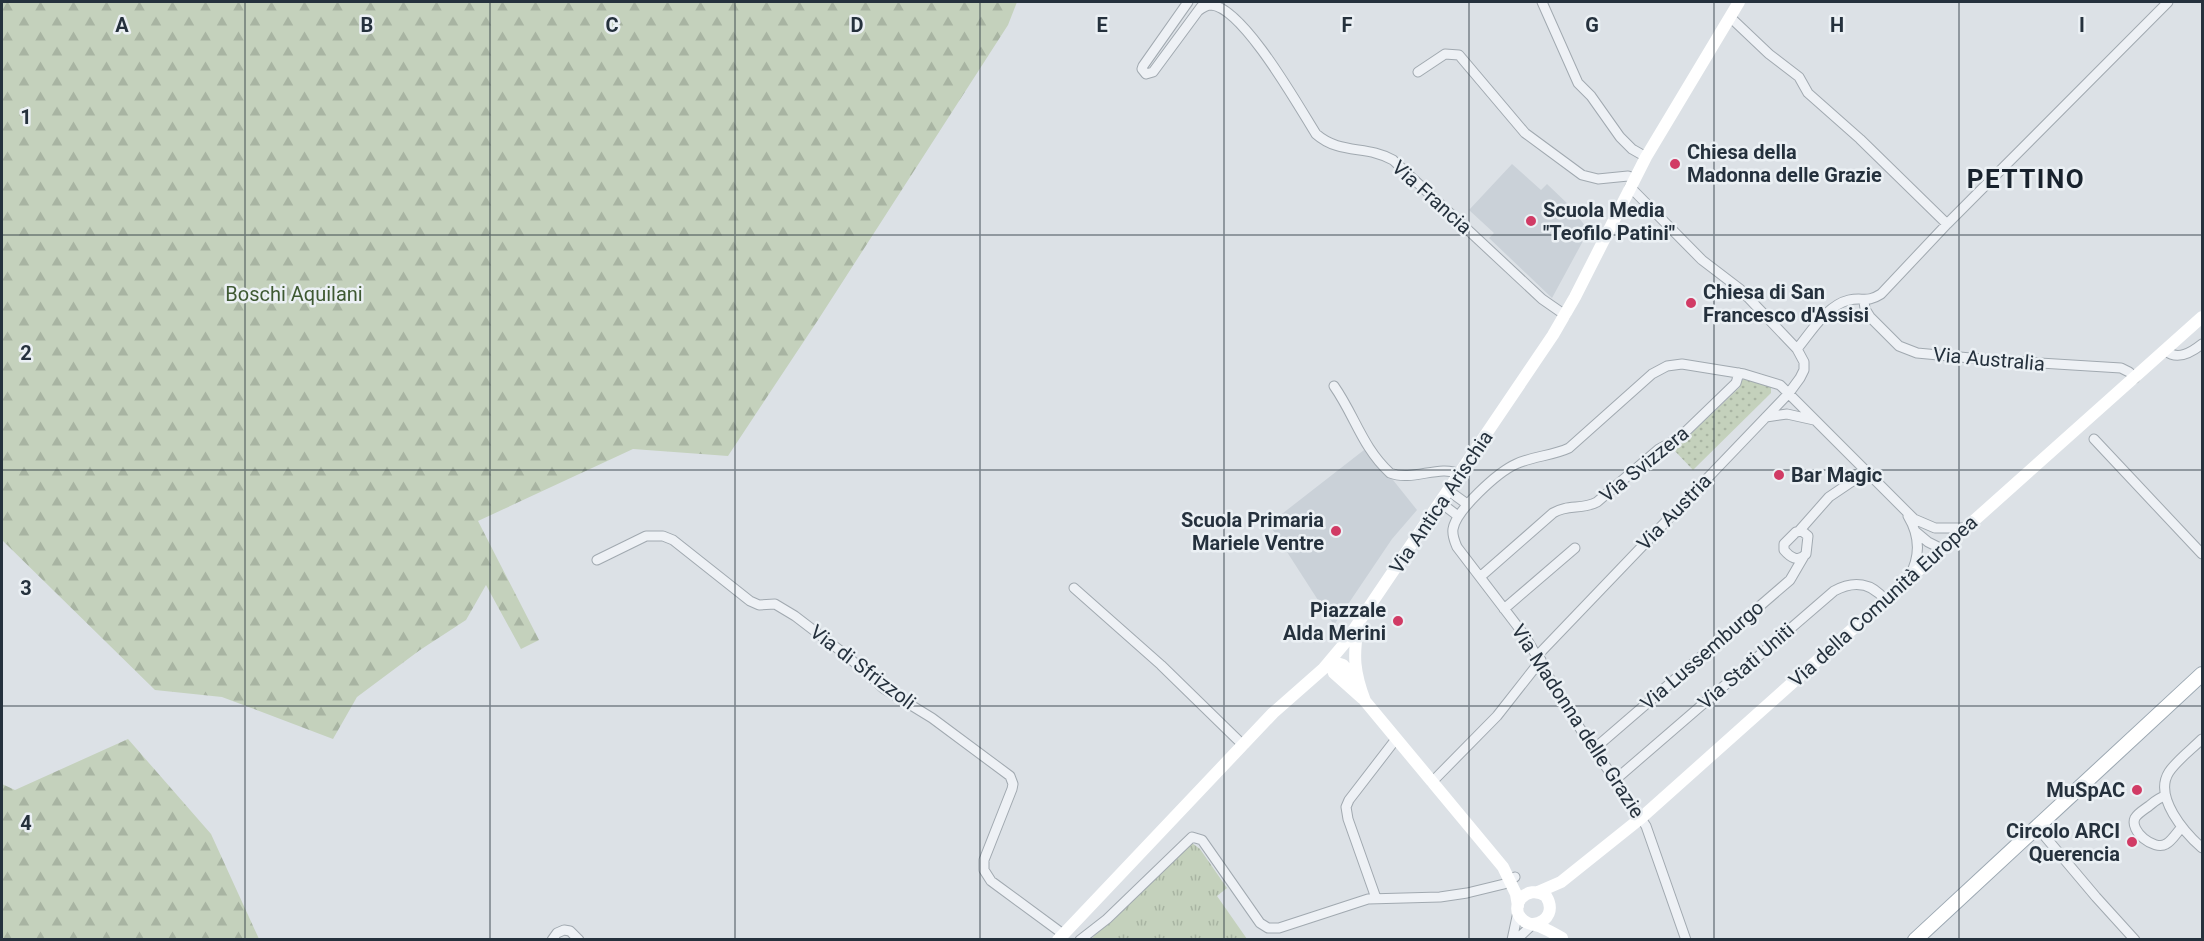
<svg xmlns="http://www.w3.org/2000/svg" width="2204" height="941" font-family="Roboto,sans-serif">
  <defs>
    <pattern id="grass-tufts" width="24" height="20" patternUnits="userSpaceOnUse" patternTransform="scale(1.5)"><rect width="24" height="20" fill="#c4d1bc"/><path d="M3 7l-1-3M5 7V3M7 7l1-3M15 17l-1-3M17 17v-4M19 17l1-3" fill="none" stroke="#a8b4a2"/></pattern>
    <pattern id="forest-firs" width="22" height="20" patternUnits="userSpaceOnUse" patternTransform="scale(1.5)"><rect width="22" height="20" fill="#c4d1bc"/><path d="M5 1l3.5 6h-7zM16 11l3.5 6h-7z" fill="#a8b4a2"/></pattern>
    <pattern id="park-dots" width="8" height="8" patternUnits="userSpaceOnUse" patternTransform="scale(1.5)"><rect width="8" height="8" fill="#c4d1bc"/><path d="M2 2h.1M6 6h.1" fill="none" stroke="#a8b4a2" stroke-width="1.8" stroke-linecap="round"/></pattern>
  </defs>
  <rect width="100%" height="100%" fill="#dce1e6"/>
  <path fill="#cad1d8" d="M1512,164L1541,190L1547,184L1570,206L1589,231L1584,235L1583,241L1552,298L1489,238L1494,233L1469,210Z
    M1364,450L1384,474L1393,480L1417,510L1392,539L1334,625L1269,524Z"/>
  <path fill="url(#grass-tufts)" d="M1192,843L1200,849L1227,888L1217,896L1247,939L1090,940Z"/>
  <path fill="url(#forest-firs)" d="M2,2H1017L1008,25L818,320L728,456L633,449L478,521L539,640L521,649L486,585L466,620L420,650L357,697L333,739L222,697L155,690L2,540Z
    M128,739L211,834L259,939H2V784L15,790Z"/>
  <path fill="url(#park-dots)" d="M1746,377L1771,381V393L1693,470L1674,450L1740,387L1738,384Z"/>
  <g fill="none" stroke-linecap="round" stroke-linejoin="round">
    <defs>
      <path id="street" d="M1188,2L1143,66L1142,69L1146,74L1153,72L1201,7
        M1542,2L1578,83L1591,96L1620,137L1632,149L1646,157
        M1198,11C1202,8 1206,5 1211,5C1243,7 1299,107 1316,134C1340,155 1367,145 1393,160L1542,299L1565,315
        M1730,17L1769,54L1799,77L1808,93L1860,139L1947,224
        M1418,72L1445,54L1459,55L1525,133L1582,175L1598,179L1628,176L1634,178
        M1864,301L1865,309L1870,317L1899,346L1917,353L1992,360L2121,368L2129,372L2135,378
        M1797,349C1811,332 1827,305 1849,300C1863,297 1867,303 1881,294L1947,224L2168,2
        M2166,351C2178,361 2192,352 2202,344
        M1334,386C1355,416 1362,447 1390,473C1413,482 1439,464 1460,474
        M1766,417L1787,414L1814,420
        M2094,439L2202,554
        M1449,491L1467,504
        M1441,503L1458,516
        M1908,516C1920,536 1921,556 1909,577
        M1799,531L1829,497L1866,472
        M1802,531L1808,536L1806,554C1798,563 1790,557 1784,550V544L1796,532Z
        M1916,532L1928,542L1942,549
        M597,560L646,536H663L673,540L750,601L759,605L775,604L795,616L846,655L883,688L932,718L1010,776L1013,784L1012,789L984,860V870L991,881L1063,934
        M1480,577L1553,513C1567,504 1583,510 1597,502L1659,449L1679,438L1736,383L1739,373
        M1074,588L1161,665L1243,745
        M1504,609L1575,548
        M1538,655L1789,393L1800,378L1804,370V362L1797,349L1740,289L1702,260L1630,187
        M2202,739C2192,749 2177,760 2169,772C2153,797 2185,833 2202,848
        M1594,749L1790,580L1804,556
        M1615,780L1834,591C1854,580 1872,583 1885,600
        M1432,782L1497,716L1541,660
        M2165,796C2158,798 2154,802 2149,806C2145,809 2138,813 2135,818C2129,831 2154,851 2166,844C2172,841 2177,832 2182,827
        M2037,827L2096,897L2135,940
        M1376,898L1348,819L1346,807L1349,800L1396,739
        M552,940L557,933L564,930L570,931L579,940
        M1080,940L1107,919L1192,837L1202,840L1260,923L1268,928H1279L1368,899L1440,897L1467,893L1504,884L1515,877
        M1512,940L1518,912
        M1516,940L1533,924
        M1686,940L1646,826L1571,715L1525,636L1457,547C1455,542 1452,536 1453,529C1456,510 1498,472 1516,464C1533,456 1552,456 1569,448L1652,374L1667,366L1682,364L1744,374L1780,385L1914,519L1935,528H1964"/>
      <path id="primary" d="M1915,940L2202,674"/>
    </defs>
    <use href="#street" stroke="#a1a9b0" stroke-width="11"/>
    <use href="#primary" stroke="#9ba7b2" stroke-width="16"/>
    <use href="#street" stroke="#eef1f5" stroke-width="9"/>
    <path stroke="#fff" stroke-width="12" d="M1358,627C1353,656 1354,672 1365,701L1503,867L1516,894L1518,906
      M1330,661L1334,673L1362,698
      M1330,661L1343,665L1356,680
      M1538,892L1561,882L1641,818L2202,317
      M1534,924C1549,921 1554,909 1546,896C1527,883 1507,906 1523,920C1528,925 1535,924 1541,927C1548,930 1555,934 1562,938
      M1058,940L1273,713L1323,669L1344,644L1553,335L1575,297L1646,157L1739,2"/>
    <use href="#primary" stroke="#fff" stroke-width="14"/>
  </g>
  <path fill="none" stroke="#25313d" stroke-width="1.5" stroke-opacity="0.55" d="M245,2V940M490,2V940M735,2V940M980,2V940M1224,2V940M1469,2V940M1714,2V940M1959,2V940M2,235H2202M2,470H2202M2,706H2202"/>
  <g fill="#d13b65" stroke="#ebf0f4" stroke-width="2">
    <circle cx="1675" cy="164" r="6"/>
    <circle cx="1531" cy="221" r="6"/>
    <circle cx="1691" cy="303" r="6"/>
    <circle cx="1779" cy="475" r="6"/>
    <circle cx="1336" cy="531" r="6"/>
    <circle cx="1398" cy="621" r="6"/>
    <circle cx="2137" cy="790" r="6"/>
    <circle cx="2132" cy="842" r="6"/>
  </g>
  <g text-anchor="middle" stroke-width="5" stroke-linejoin="round" paint-order="stroke">
    <g font-size="20" font-weight="bold" fill="#25313d" stroke="#ebf0f4" text-anchor="start">
      <text x="1687" y="159">Chiesa della<tspan x="1687" dy="23">Madonna delle Grazie</tspan></text>
      <text x="1543" y="217">Scuola Media<tspan x="1543" dy="23">"Teofilo Patini"</tspan></text>
      <text x="1703" y="299">Chiesa di San<tspan x="1703" dy="23">Francesco d'Assisi</tspan></text>
      <text x="1791" y="482">Bar Magic</text>
      <text x="1324" y="527" text-anchor="end">Scuola Primaria<tspan x="1324" dy="23">Mariele Ventre</tspan></text>
      <text x="1386" y="617" text-anchor="end">Piazzale<tspan x="1386" dy="23">Alda Merini</tspan></text>
      <text x="2125" y="797" text-anchor="end">MuSpAC</text>
      <text x="2120" y="838" text-anchor="end">Circolo ARCI<tspan x="2120" dy="23">Querencia</tspan></text>
    </g>
    <g font-size="20" fill="#25313d" stroke="#ebf0f4">
      <text transform="translate(1432 197) rotate(42)" y="7">Via Francia</text>
      <text transform="translate(1989 359) rotate(5)" y="7">Via Australia</text>
      <text transform="translate(1644 464) rotate(-39)" y="7">Via Svizzera</text>
      <text transform="translate(1441 502) rotate(-56)" y="7">Via Antica Arischia</text>
      <text transform="translate(1674 512) rotate(-46)" y="7">Via Austria</text>
      <text transform="translate(1883 601) rotate(-42)" y="7">Via della Comunità Europea</text>
      <text transform="translate(1702 655) rotate(-41)" y="7">Via Lussemburgo</text>
      <text transform="translate(1746 666) rotate(-41)" y="7">Via Stati Uniti</text>
      <text transform="translate(863 667) rotate(37)" y="7">Via di Sfrizzoli</text>
      <text transform="translate(1578 721) rotate(57)" y="7">Via Madonna delle Grazie</text>
    </g>
    <g font-size="20" fill="#3e5932" stroke="#ebf0f4">
      <text x="294" y="301">Boschi Aquilani</text>
    </g>
    <g font-size="26" font-weight="bold" letter-spacing="1.5" fill="#18222d" stroke="#ebf0f4">
      <text x="2026" y="188">PETTINO</text>
    </g>
  </g>
  <g font-size="20" text-anchor="middle" font-weight="bold" fill="#25313d" stroke="#ebf0f4" stroke-width="5" stroke-linejoin="round" paint-order="stroke">
    <text x="122" y="32">A</text>
    <text x="367" y="32">B</text>
    <text x="612" y="32">C</text>
    <text x="857" y="32">D</text>
    <text x="1102" y="32">E</text>
    <text x="1347" y="32">F</text>
    <text x="1592" y="32">G</text>
    <text x="1837" y="32">H</text>
    <text x="2082" y="32">I</text>
    <text x="26" y="124">1</text>
    <text x="26" y="360">2</text>
    <text x="26" y="595">3</text>
    <text x="26" y="830">4</text>
  </g>
  <rect width="2204" height="941" fill="none" stroke="#25313d" stroke-width="6"/>
</svg>
